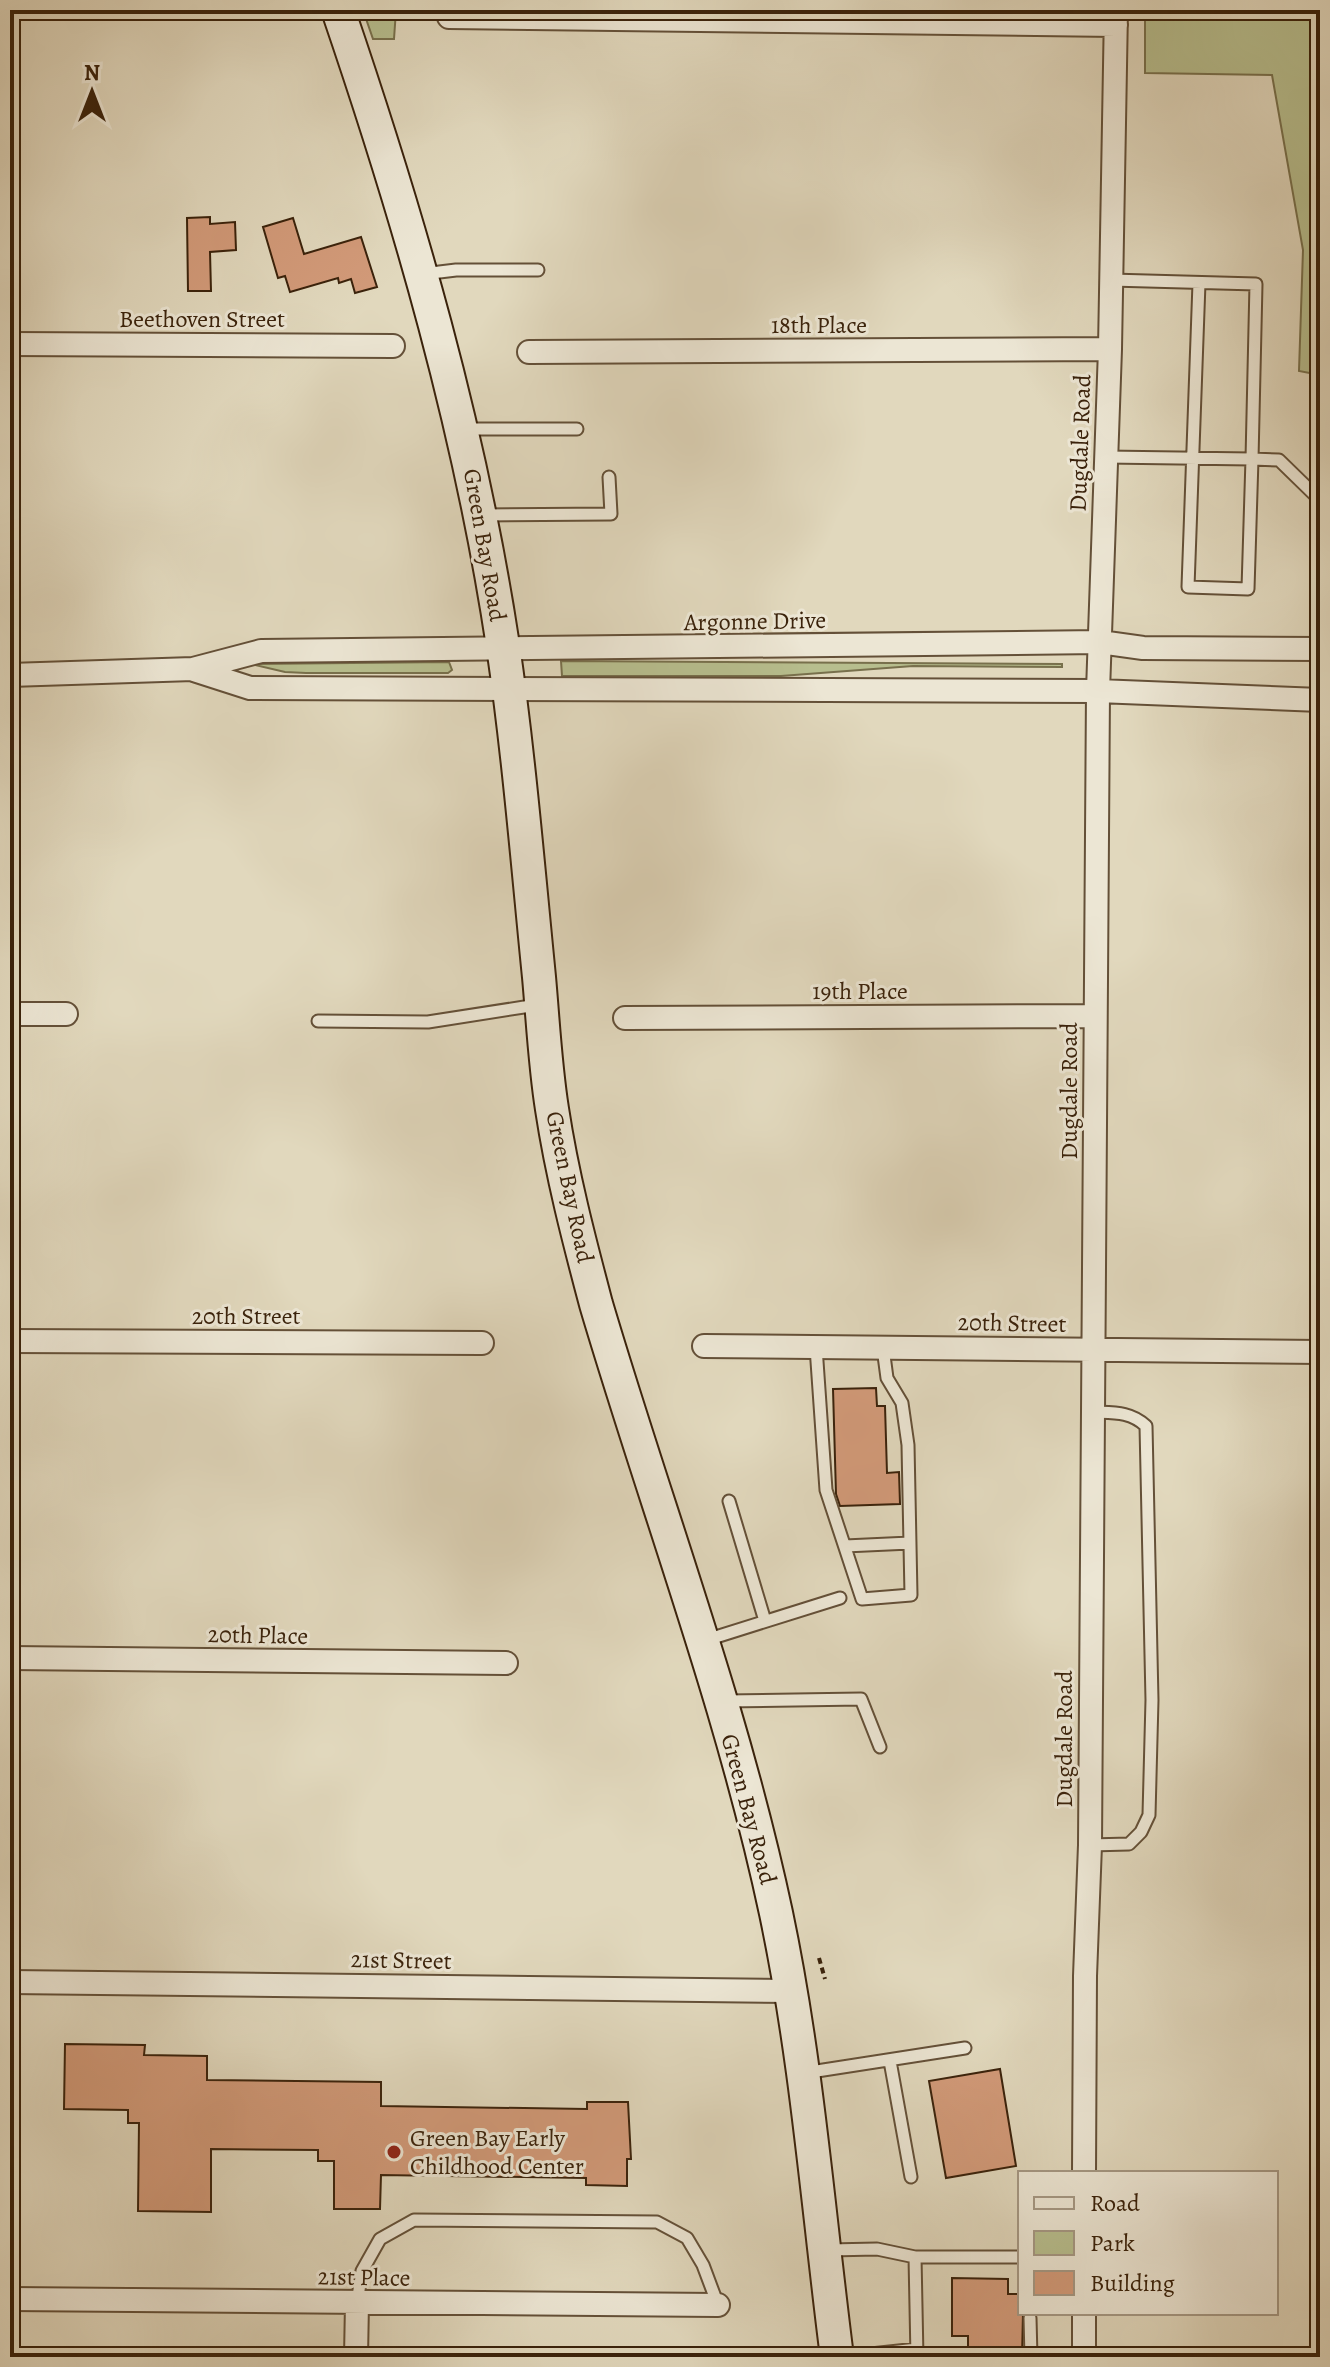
<svg xmlns="http://www.w3.org/2000/svg" width="1330" height="2367" font-family="Alegreya,serif">
  <rect width="100%" height="100%" fill="#e1d8bd"/>
  <filter id="stains"><feTurbulence type="fractalNoise" baseFrequency=".0025" numOctaves="4"/><feColorMatrix values="0 0 0 0 .2 0 0 0 0 .09 0 0 0 0 .02 0 0 0 .5 -.17"/></filter>
  <radialGradient id="worn" r=".72"><stop offset=".6" stop-color="#630" stop-opacity="0"/><stop offset="1" stop-color="#630" stop-opacity=".3"/></radialGradient>
  <path fill="#b7be8e" stroke="#78704c" stroke-width="2" d="M363,10H396L394,39H373Z
    M1145,10H1320V375L1299,371L1303,250L1272,75L1145,73Z
    M561,661L1062,664V667L913,666L781,676H562Z
    M449,662L452,670L448,673H306L285,672L251,664Z"/>
  <path fill="#d29a79" stroke="#3a220b" stroke-width="2" d="M210,217V224L235,222L236,250L210,252L211,291H188L187,218Z
    M293,218L304,254L361,237L377,287L355,293L351,279L339,283L338,278L290,292L285,276L278,278L263,227Z
    M876,1388L877,1406H885L887,1473L899,1472L900,1504L840,1506L836,1494L833,1389Z
    M65,2044L145,2045L144,2055L207,2056V2080L381,2082V2106L587,2109V2102H628L631,2159H627V2186L586,2185V2178L381,2175L380,2209H334V2161H318V2150L211,2149V2212L138,2211L139,2123H128V2110L64,2109Z
    M1000,2069L1016,2166L946,2178L929,2081Z
    M952,2278L1008,2279V2294H1020V2313H1023L1022,2357H968V2336H952Z"/>
  <g fill="none" stroke-linecap="round" stroke-linejoin="round">
    <defs>
      <path id="lane" d="M423,274L456,270H538
        M1199,283L1188,587L1248,589L1252,459L1279,460L1320,500
        M462,429H577
        M1106,457L1252,459L1256,284L1111,280
        M481,515L611,514L609,477
        M318,1021L428,1022L537,1005
        M816,1347L826,1490L862,1599L911,1595L908,1445L902,1403L887,1378L883,1348
        M729,1501L765,1621
        M845,1546L910,1543
        M703,1641L840,1598
        M725,1701L861,1699L880,1747
        M1090,1845L1129,1844L1141,1832L1149,1815L1152,1700L1146,1426C1130,1411 1113,1413 1092,1412
        M890,2061L911,2177
        M804,2073L965,2048
        M829,2250L877,2249L915,2257H1020
        M915,2257L917,2357
        M357,2303L362,2271L380,2239L414,2220L657,2222L687,2238L703,2265L718,2305
        M1030,2318L1031,2357
        M843,2357L917,2349"/>
      <path id="street" d="M449,17L1116,25
        M10,344L393,346
        M529,352L1110,349
        M194,670L250,688L1098,691L1320,700
        M10,675L193,669L261,651L1100,642L1143,648L1320,649
        M10,1014H66
        M625,1018L1095,1016
        M10,1341L482,1343
        M704,1346L1320,1352
        M10,1658L506,1663
        M10,1982L791,1991
        M1084,2173L1085,1976L1090,1845L1098,691L1110,349L1116,10
        M10,2299L718,2305
        M356,2357L357,2303
        M1084,2357V2313"/>
      <path id="secondary" d="M338,10C409,218 470,428 503,646C519,756 528,867 539,977C543,1021 545,1065 552,1109C562,1175 579,1240 596,1304C656,1507 732,1706 776,1913C807,2060 818,2209 837,2357"/>
    </defs>
    <use href="#lane" stroke="#645038" stroke-width="15"/>
    <use href="#street" stroke="#645038" stroke-width="26"/>
    <use href="#secondary" stroke="#3a220b" stroke-width="36"/>
    <path stroke="#3a220b" stroke-width="4" stroke-dasharray="6 4" stroke-linecap="butt" d="M819,1958L825,1979"/>
    <use href="#lane" stroke="#ece6d4" stroke-width="11"/>
    <use href="#street" stroke="#ece6d4" stroke-width="22"/>
    <use href="#secondary" stroke="#ece6d4" stroke-width="32"/>
  </g>
  <circle fill="#8f2418" stroke="#ece6d4" stroke-width="3" cx="394" cy="2152" r="8"/>
  <g text-anchor="middle" stroke-width="6" stroke-linejoin="round" paint-order="stroke">
    <g font-size="24" fill="#3a220b" stroke="#ece6d4">
      <text x="202" y="327">Beethoven Street</text>
      <text x="819" y="333">18th Place</text>
      <text transform="translate(1080 443) rotate(-88)" y="8">Dugdale Road</text>
      <text transform="translate(485 545) rotate(80)" y="8">Green Bay Road</text>
      <text transform="translate(755 621) rotate(-1)" y="8">Argonne Drive</text>
      <text x="860" y="999">19th Place</text>
      <text transform="translate(1069 1091) rotate(-90)" y="8">Dugdale Road</text>
      <text transform="translate(570 1187) rotate(78)" y="8">Green Bay Road</text>
      <text x="246" y="1324">20th Street</text>
      <text transform="translate(1012 1323) rotate(1)" y="8">20th Street</text>
      <text transform="translate(258 1635) rotate(1)" y="8">20th Place</text>
      <text transform="translate(1064 1739) rotate(-90)" y="8">Dugdale Road</text>
      <text transform="translate(749 1809) rotate(75)" y="8">Green Bay Road</text>
      <text transform="translate(401 1960) rotate(1)" y="8">21st Street</text>
      <text transform="translate(364 2277) rotate(1)" y="8">21st Place</text>
    </g>
    <g font-size="24" fill="#3a220b" stroke="#ece6d4" text-anchor="start">
      <text x="410" y="2146">Green Bay Early<tspan x="410" dy="28">Childhood Center</tspan></text>
    </g>
  </g>
  <rect width="1330" height="2367" fill="none" stroke="#e1d8bd" stroke-width="40"/>
  <rect x="12" y="12" width="1306" height="2343" fill="none" stroke="#3a220b" stroke-width="4"/>
  <rect x="20" y="20" width="1290" height="2327" fill="none" stroke="#3a220b" stroke-width="2"/>
  <rect x="1018" y="2171" width="260" height="144" fill="#ece6d4" stroke="#a59884" stroke-width="2"/>
  <rect x="1034" y="2197" width="40" height="12" fill="#ece6d4" stroke="#a59884" stroke-width="2"/>
  <text x="1090" y="2211" font-size="24" fill="#3a220b">Road</text>
  <rect x="1034" y="2231" width="40" height="24" fill="#b7be8e" stroke="#a59884" stroke-width="2"/>
  <text x="1090" y="2251" font-size="24" fill="#3a220b">Park</text>
  <rect x="1034" y="2271" width="40" height="24" fill="#d29a79" stroke="#a59884" stroke-width="2"/>
  <text x="1090" y="2291" font-size="24" fill="#3a220b">Building</text>
  <g transform="translate(92 92)" stroke="#ece6d4" stroke-width="6" paint-order="stroke">
  <path d="M0-6L14 30L0 20L-14 30Z" fill="#3a220b"/>
  <text y="-12" font-size="22" font-weight="bold" text-anchor="middle" fill="#3a220b">N</text>
  </g>
  <rect width="100%" height="100%" filter="url(#stains)"/>
  <rect width="100%" height="100%" fill="url(#worn)"/>
</svg>
